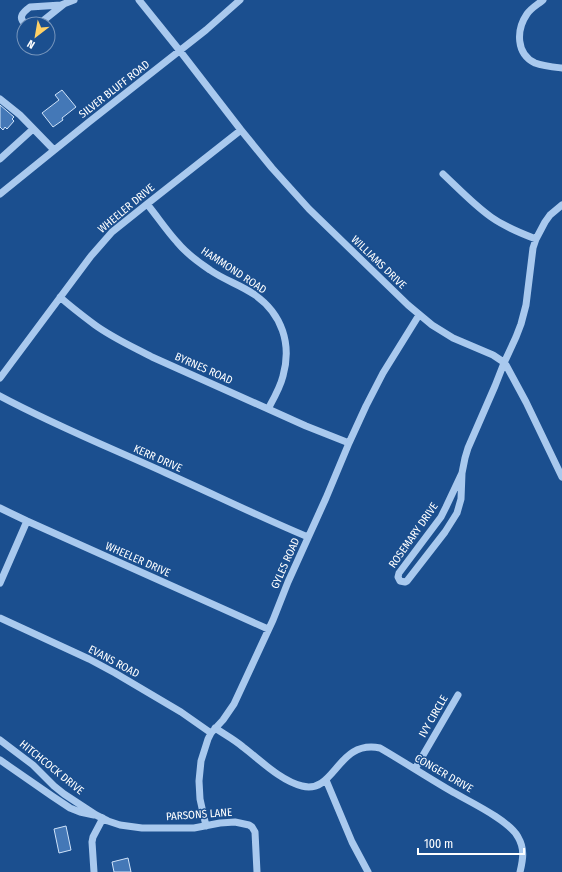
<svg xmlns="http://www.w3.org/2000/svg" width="562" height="872" font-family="'Fira Sans Condensed',sans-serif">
  <rect width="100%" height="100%" fill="#1b4f8f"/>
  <path fill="#4478b7" stroke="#cfe3fa" d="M62,90L76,107L62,118L63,120L53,127L42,113L59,100L55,95Z
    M0,105L14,117L12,119L14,121L7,129L5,127L3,130L0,127Z
    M66,826L71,850L59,853L54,829Z
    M128,858L131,872H114L112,862Z"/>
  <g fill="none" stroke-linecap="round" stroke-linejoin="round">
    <path stroke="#a9c9ee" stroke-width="7" d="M139,0L180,51L241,130L272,168L309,209L408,305L432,325L453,338L493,355L502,361L506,365L526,402L562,477
      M543,0C537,5 531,8 527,14C516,30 516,54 535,63C543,66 553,67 562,68
      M26,24C17,18 23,12 30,7L61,5L74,0
      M39,24L64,4
      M0,99L20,115L54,150
      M0,159L33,129
      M443,174C459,189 474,205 491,217C505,227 520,233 536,239
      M0,194L89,122L206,30L240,0
      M147,204C157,216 166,230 177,242C186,253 198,262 210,270C224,280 241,285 255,295C282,314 292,344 283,376C280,388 274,398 268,409
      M60,297C71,307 83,316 95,325C113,338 133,347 152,357L306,426L349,443
      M0,378L91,256L112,232L147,204L241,130
      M0,396C54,425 111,448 166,473C213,494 260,517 308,537
      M462,473L465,458L468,448L495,386L504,363L516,337L521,324L526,305L533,248L536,239L545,222L550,215L562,205
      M462,473L461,499L457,513L445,532L407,581L405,582L400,581L398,577L399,573L441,517L446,507Z
      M0,508L27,521L268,629
      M0,583L27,521
      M0,618L89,659L115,673L181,712L211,733
      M215,728C224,734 235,740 243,747C260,760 281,781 302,786C335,795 337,739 380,748C404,762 427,777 451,791C468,801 509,820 518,837C525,849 523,859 520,872
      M0,740L33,765L54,786L64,794L96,815L108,821L120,825L142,828H194L220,823L235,822L249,825L252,827L255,832L257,872
      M0,760L52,796L70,808L80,812L94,815
      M415,769L458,695
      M326,780L352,842L368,872
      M206,826L200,799L199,781L201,761L208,739L211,733L223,720L234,704L273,620L288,582L326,498L349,443L366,406L383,373L419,315
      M94,872L92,842L93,837L103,818"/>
  </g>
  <g text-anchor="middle" stroke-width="3" stroke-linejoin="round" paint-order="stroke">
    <g font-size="11" fill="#fff" stroke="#1b4f8f">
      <text transform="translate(114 89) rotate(-38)" y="4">SILVER BLUFF ROAD</text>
      <text transform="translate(126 208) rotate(-40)" y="4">WHEELER DRIVE</text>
      <text transform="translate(379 262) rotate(44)" y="4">WILLIAMS DRIVE</text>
      <text transform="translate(234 270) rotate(33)" y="4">HAMMOND ROAD</text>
      <text transform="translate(204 368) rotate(24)" y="4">BYRNES ROAD</text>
      <text transform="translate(158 458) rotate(24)" y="4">KERR DRIVE</text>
      <text transform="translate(413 535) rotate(-55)" y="4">ROSEMARY DRIVE</text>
      <text transform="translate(138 559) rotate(24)" y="4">WHEELER DRIVE</text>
      <text transform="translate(285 563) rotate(-66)" y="4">GYLES ROAD</text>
      <text transform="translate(114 661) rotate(28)" y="4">EVANS ROAD</text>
      <text transform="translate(433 716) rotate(-60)" y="4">IVY CIRCLE</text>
      <text transform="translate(52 767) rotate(39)" y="4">HITCHCOCK DRIVE</text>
      <text transform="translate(444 773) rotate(30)" y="4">CONGER DRIVE</text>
      <text transform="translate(199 814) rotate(-4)" y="4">PARSONS LANE</text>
    </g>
  </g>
  <g transform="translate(36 36) rotate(211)"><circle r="19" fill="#1b4f8f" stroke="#7695bc"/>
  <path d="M0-3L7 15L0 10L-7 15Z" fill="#ffd166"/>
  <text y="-6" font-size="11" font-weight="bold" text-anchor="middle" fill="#ffffff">N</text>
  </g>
  <path d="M418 848v6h106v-6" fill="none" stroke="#ffffff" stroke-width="2"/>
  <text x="424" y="848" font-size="12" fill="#ffffff" stroke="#1b4f8f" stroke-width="3" paint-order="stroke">100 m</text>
</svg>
